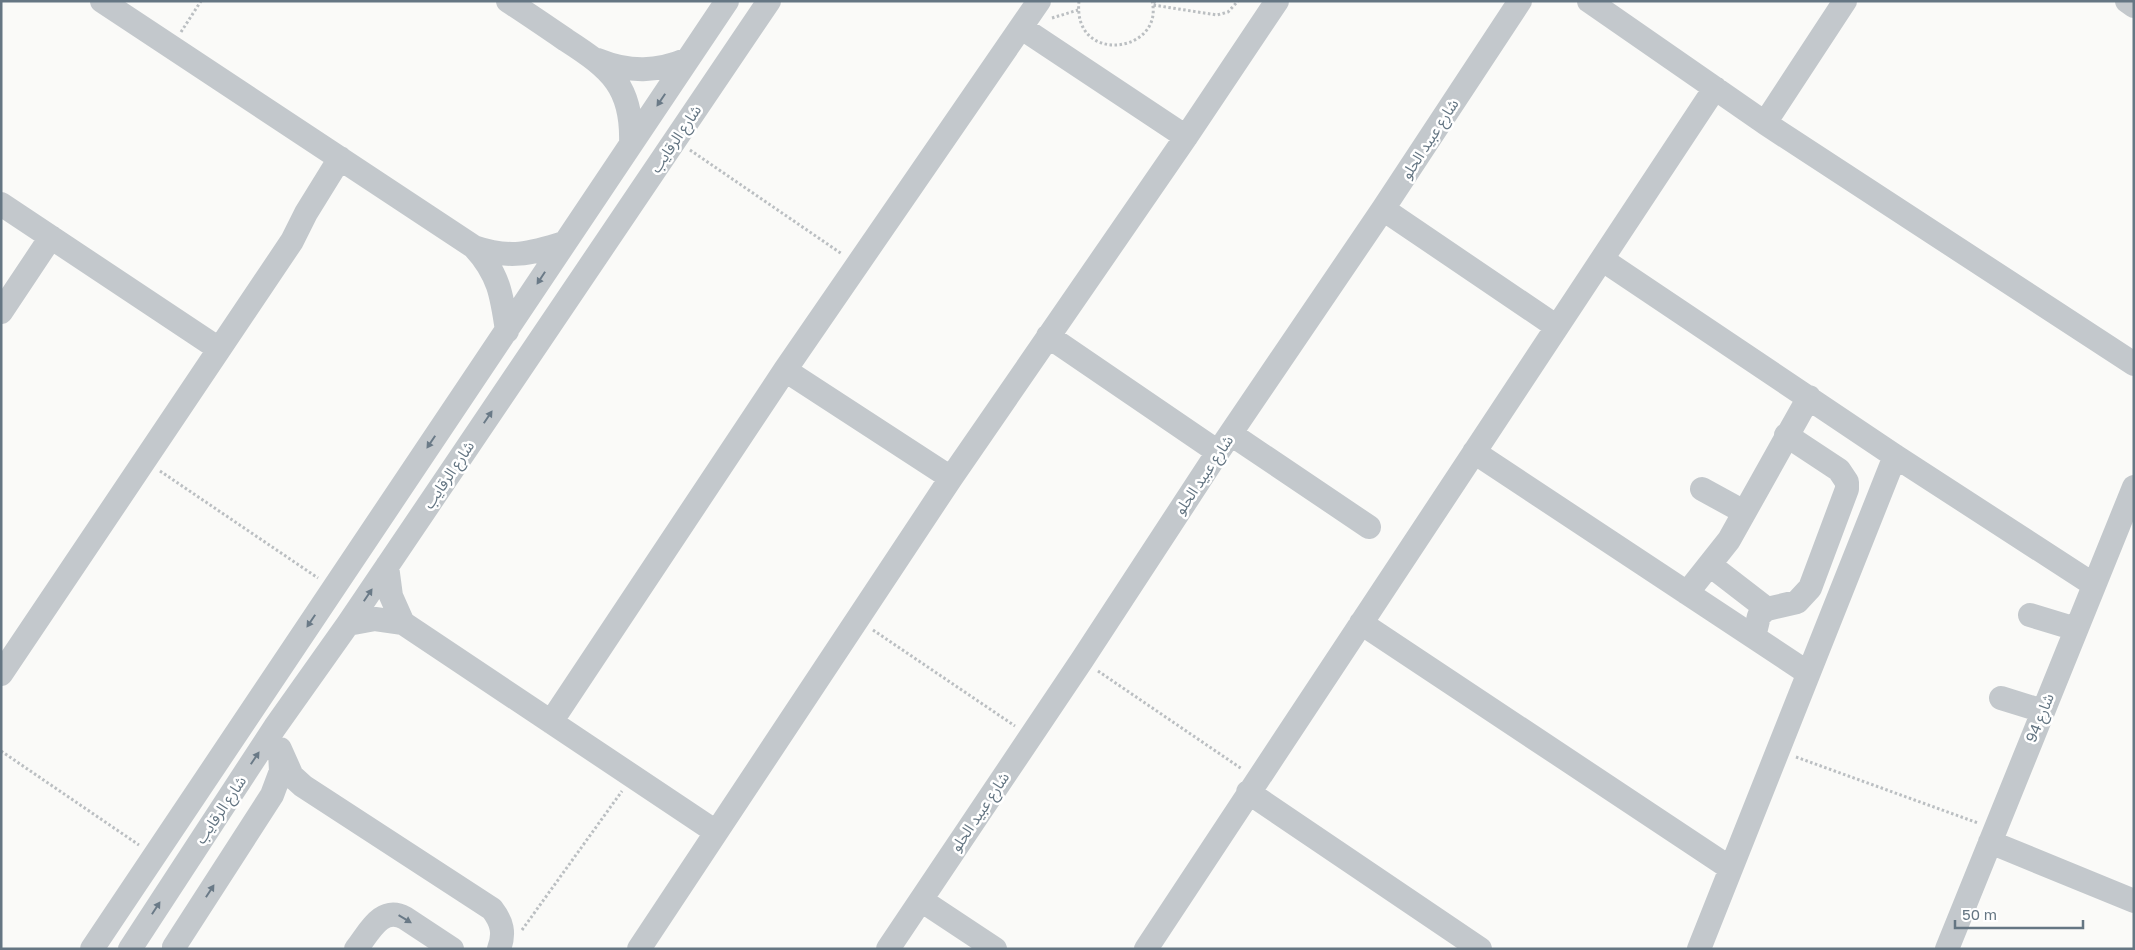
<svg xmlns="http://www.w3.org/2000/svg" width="2135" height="950" font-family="'Golos Text','Noto Sans Arabic',sans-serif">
  <rect width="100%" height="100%" fill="#fafaf8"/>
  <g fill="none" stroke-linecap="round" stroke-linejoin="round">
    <path stroke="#bbbfc2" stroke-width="3" stroke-dasharray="2.5 2.5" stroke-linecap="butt" d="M1079,1C1072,66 1165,53 1152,1
      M1155,1L1153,5L1217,15L1228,12L1238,1
      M1052,18L1078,10
      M181,32L201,1
      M690,150L842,254
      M160,471L318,578
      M873,630L1015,726
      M1098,671L1242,769
      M1,751L139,845
      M1796,757L1978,823
      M522,930L622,791"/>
    <path stroke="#c3c8cc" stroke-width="24" d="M102,1L474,247C509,259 530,254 564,243
      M508,1C528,14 547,27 566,40C611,69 633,87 631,144
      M1589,1L1765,123L2134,364
      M2127,1L2134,6
      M1022,28L1186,137
      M598,60C630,73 657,72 688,59
      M1765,123L1845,1
      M1,204L219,349
      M1383,209L1557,327
      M474,247C499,274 502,296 507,331
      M1603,260L1895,456L2094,585
      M1,312L51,237
      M1048,336L1218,452
      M785,370L951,478
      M1231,434L1369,527
      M1474,452L1808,673
      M1702,489L1744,512
      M1710,565L1767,609
      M387,566L391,596L403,623
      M1687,593L1729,540L1809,397
      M2030,615L2076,629
      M1361,623L1730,868
      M348,624L375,619L403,623L716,832
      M1754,637L1759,616L1763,612L1767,609L1797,602L1810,588L1847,489V482L1839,470L1786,435
      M1,674L292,241L306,213L340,158
      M2001,698L2043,711
      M551,722L785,370L1039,1
      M280,749L292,776L303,786L492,909C502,922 505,933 499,949
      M1248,792L1480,949
      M1990,842L2134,901
      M921,900L995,949
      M174,947L272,795L281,771L280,752
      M92,949L727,1
      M130,949L275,727L348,624L769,1
      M356,949C369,933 381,905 405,918L452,949
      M639,949L951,478L1186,137L1277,1
      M888,949L1082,660L1218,452L1383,209L1520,1
      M1146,949L1715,88
      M1699,949L1895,456
      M1947,949L2134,487"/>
  </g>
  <defs><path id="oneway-solid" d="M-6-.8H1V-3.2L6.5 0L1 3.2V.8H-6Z" transform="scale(1.25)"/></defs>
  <g fill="#6a7a87">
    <use href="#oneway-solid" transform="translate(661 100) rotate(124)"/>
    <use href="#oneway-solid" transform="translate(541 278) rotate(123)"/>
    <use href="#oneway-solid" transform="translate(488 417) rotate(-56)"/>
    <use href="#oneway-solid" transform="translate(431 442) rotate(124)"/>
    <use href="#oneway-solid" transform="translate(368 595) rotate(-56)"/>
    <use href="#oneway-solid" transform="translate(311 621) rotate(124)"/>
    <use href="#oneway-solid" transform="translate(255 758) rotate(-56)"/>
    <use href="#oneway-solid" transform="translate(210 891) rotate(-57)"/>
    <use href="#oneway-solid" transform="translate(156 908) rotate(-57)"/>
    <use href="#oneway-solid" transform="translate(405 919) rotate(31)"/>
  </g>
  <g text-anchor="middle" stroke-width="5" stroke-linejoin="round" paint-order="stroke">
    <g font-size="15" fill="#657683" stroke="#fff">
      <text transform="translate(676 139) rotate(-56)" y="5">شارع الرقايب</text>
      <text transform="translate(1430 139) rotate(-57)" y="5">شارع عبيد الحلو</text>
      <text transform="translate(449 475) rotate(-56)" y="5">شارع الرقايب</text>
      <text transform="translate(1204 475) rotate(-56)" y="5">شارع عبيد الحلو</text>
      <text transform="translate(2040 718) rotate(-68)" y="5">شارع 94</text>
      <text transform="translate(221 810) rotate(-56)" y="5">شارع الرقايب</text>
      <text transform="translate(980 812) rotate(-56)" y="5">شارع عبيد الحلو</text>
    </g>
  </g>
  <rect width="2135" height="950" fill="none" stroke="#657683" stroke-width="5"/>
  <path d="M1955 920v8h128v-8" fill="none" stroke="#657683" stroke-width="2.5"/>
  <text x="1962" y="920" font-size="15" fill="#657683" stroke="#ffffff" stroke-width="4" paint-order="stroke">50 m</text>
</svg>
